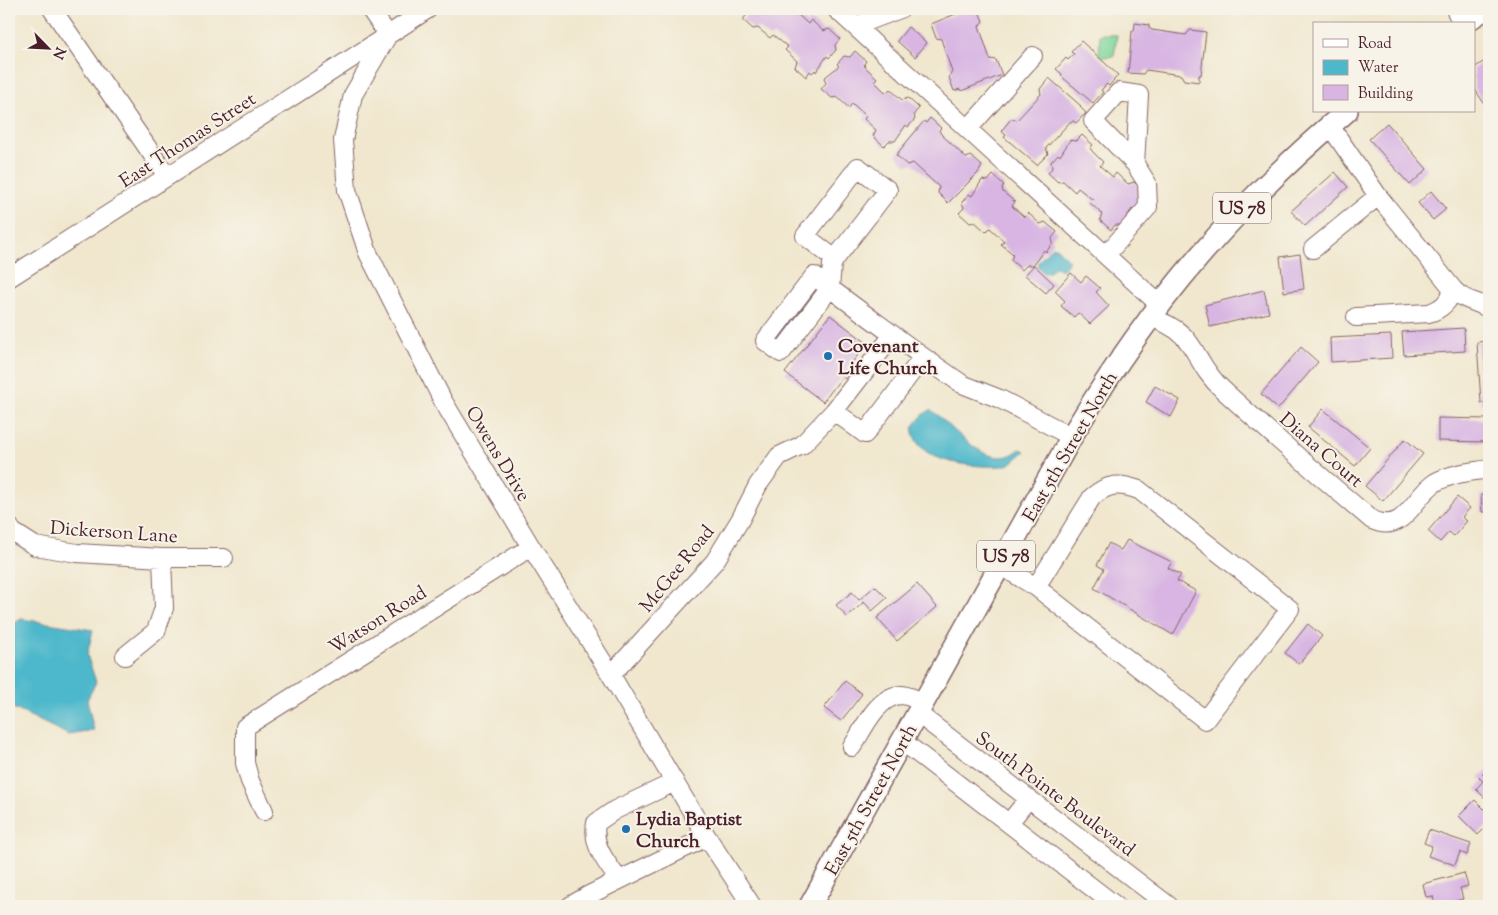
<svg xmlns="http://www.w3.org/2000/svg" width="1498" height="915" font-family="'Sorts Mill Goudy',serif">
  <rect width="100%" height="100%" fill="#f7f3e8"/>
  <filter id="ink" filterUnits="userSpaceOnUse"><feTurbulence type="fractalNoise" baseFrequency=".02" numOctaves="2"/><feDisplacementMap in="SourceGraphic" scale="10" xChannelSelector="R" yChannelSelector="G"/><feConvolveMatrix kernelMatrix="1 2 1 2 8 2 1 2 1" color-interpolation-filters="sRGB"/></filter>
  <filter id="wash" filterUnits="userSpaceOnUse"><feTurbulence type="fractalNoise" baseFrequency=".0096" numOctaves="4" result="noise"/><feDisplacementMap in="SourceGraphic" scale="20" xChannelSelector="R" yChannelSelector="G"/><feGaussianBlur stdDeviation="1.12" result="paint"/><feColorMatrix in="noise" values="0 0 0 0 0 0 0 0 0 0 0 0 0 0 0 0 0 1.4 0 .05"/><feComposite in="paint" operator="in"/></filter>
  <g filter="url(#wash)">
    <rect width="100%" height="100%" fill="#f0e7ce"/>
    <path fill="#7fd79b" stroke="#647b63" d="M1100,34L1117,35L1114,56L1102,57L1099,54Z"/>
    <path fill="#4eb8cb" stroke="#4c6c7b" d="M1052,247H1056L1069,261L1064,269H1059L1055,266L1050,272L1044,273L1038,267V262Z
      M931,410C955,427 989,476 1020,449L1025,451L1010,464L1003,466C978,467 929,465 916,440C914,435 911,431 914,426C918,420 925,412 931,410Z
      M21,619L93,630L87,655L96,682L87,700L94,731L69,735L9,706V627Z"/>
    <g id="blocks">
      <path fill="#d8b5e3" d="M746,9H798L795,12L808,24L811,20L823,31L829,29L840,39L835,45L836,50L829,58L827,56L816,72L815,70L812,73L810,71L806,77L795,67L797,61L785,50L788,47L773,35L770,38L758,28L753,29L743,20L747,14Z
        M968,9H978L983,21L979,26L990,59L996,60L1002,75L961,91L960,89L954,91L949,77L952,72L941,39L936,38L931,24Z
        M1135,23L1149,25V28L1152,30L1186,35L1190,30L1206,32L1201,75H1199V82L1184,80L1181,75L1146,70L1143,74L1128,73L1132,31H1134Z
        M908,27L927,43L915,57L897,41Z
        M1081,41L1118,75L1109,86L1107,84L1101,90L1103,92L1093,103L1061,76L1062,74L1056,69L1066,58L1068,60L1074,54L1071,52Z
        M855,51L866,61L864,64L865,67L877,78L874,81L886,93L890,89L902,100L908,98L919,108L914,114L915,119L908,127L906,125L895,141H889L884,146L873,136L876,130L864,119L866,116L852,103L849,108L837,97L832,98L821,89L826,83L824,78L839,66L837,64L844,56L850,57Z
        M1489,58V111L1474,88V68Z
        M1049,78L1081,106L1080,107L1086,113L1076,123L1073,121L1070,122L1046,148L1048,154L1037,165L1004,137L1006,135L1001,131L1011,119L1017,120L1041,94L1040,89Z
        M930,118L941,128L939,130L941,134L966,158L971,156L982,166L978,173L948,203L938,193L939,187L913,163L907,165L896,155L924,121L926,123Z
        M1387,123L1427,169L1410,185L1369,139Z
        M1082,135L1093,145L1090,148L1092,151L1103,162L1100,166L1113,177L1116,173L1128,184L1134,182L1145,192L1141,203L1134,211L1132,209L1121,225H1115L1111,230L1100,220L1102,214L1090,203L1093,200L1078,188L1075,192L1063,181L1058,182L1048,173L1052,168L1051,162L1058,154L1060,156L1070,140L1076,141Z
        M1335,172L1348,187L1305,226L1291,211Z
        M993,175L1004,185L1002,188L1003,192L1015,202L1012,206L1024,217L1028,213L1040,224L1045,222L1057,232L1052,238L1053,243L1046,252L1044,250L1033,265H1027L1022,270L1011,260L1013,254L1001,244L1004,241L990,228L986,232L975,222L970,223L959,213L964,208L962,202L969,194L972,196L982,180L988,181Z
        M1431,191L1446,209L1433,220L1418,203Z
        M1300,254L1304,289L1284,292L1280,257Z
        M1034,265L1054,284L1046,293L1025,275Z
        M1071,273L1081,282L1086,276L1100,288L1096,292L1109,306L1090,324L1078,313L1074,317L1061,306L1065,301L1055,291Z
        M1264,290L1269,313L1210,327L1205,305Z
        M830,315L867,343L848,368L851,371L845,379L842,377L823,402L785,373Z
        M1464,328L1465,351L1404,355L1402,332Z
        M1391,335L1392,358L1331,362L1330,338Z
        M1489,341V403H1481L1477,342Z
        M1301,347L1318,362L1278,409L1261,394Z
        M1155,386L1180,400L1171,417L1146,402Z
        M1323,409L1370,448L1355,466L1308,427Z
        M1438,418L1489,419V442L1438,441Z
        M1405,439L1423,454L1383,501L1365,486Z
        M1481,495H1489V512H1482Z
        M1457,497L1470,508L1462,517L1467,521L1454,536L1449,532L1440,542L1428,531Z
        M1127,540L1172,562L1168,568L1181,575L1177,581L1196,591L1173,635L1094,588L1104,569L1097,565L1109,543L1121,550Z
        M917,584L937,607L897,641L877,618Z
        M875,586L887,598L872,611L864,602L847,617L836,605L852,592L859,600Z
        M1308,624L1322,636L1299,664L1285,653Z
        M845,681L862,694L841,721L824,708Z
        M1488,769L1489,770V802L1476,789L1483,781L1479,778Z
        M1475,800L1489,814V824L1478,835L1459,816Z
        M1429,830L1471,844L1467,855L1460,852L1455,865L1428,856L1432,846L1424,843Z
        M1464,873L1468,886L1460,888L1463,899L1435,906L1433,896L1426,897L1423,884Z"/>
    </g>
  </g>
  <g filter="url(#ink)">
    <use href="#blocks" fill-opacity="0" stroke="#846564" stroke-width="1"/>
    <g fill="none" stroke-linecap="round" stroke-linejoin="round">
      <defs>
        <path id="minor" d="M52,9L167,176
          M428,9L388,35L353,95L343,140L347,190L368,253L443,401L531,547L611,675L707,837L752,906
          M836,9L1159,304
          M1455,9L1462,23
          M855,26L900,9
          M1330,126L1378,196L1453,289C1466,303 1476,300 1489,309
          M968,129L1033,56
          M1313,249L1378,196
          M1106,255L1148,207L1147,183L1135,164L1139,95L1119,92L1093,121L1135,164
          M835,259L805,236L858,167L888,190L835,259L832,264L830,288L781,353L765,341L814,276C850,304 887,330 923,357
          M9,278L388,35L370,9
          M1149,317C1200,333 1190,359 1222,389C1271,434 1321,477 1372,520C1406,535 1412,497 1436,482C1452,473 1471,472 1489,469
          M1356,317L1429,313C1442,309 1449,302 1453,289
          M834,411L893,335
          M9,526L13,532L35,546L77,553L162,558H224
          M1001,566L1036,587L1205,720L1290,609L1139,490C1120,483 1108,483 1092,497L1036,587
          M125,656L156,631L164,608L162,558
          M611,675L715,561L740,520L758,485L779,456L802,445L834,411L865,434L923,357L962,384L1000,399L1072,437
          M917,713L1169,906
          M902,741L1116,906
          M852,747C863,730 877,696 901,695C908,695 917,700 923,702
          M264,811L250,781L245,763V727L531,547
          M1009,823L1029,798
          M619,880C606,862 592,846 596,823L615,810L675,782
          M570,906L589,895L707,837"/>
        <path id="major" d="M1462,24L1485,9
          M810,906L1076,429C1153,301 1233,208 1347,111"/>
      </defs>
      <use href="#minor" stroke="#846564" stroke-width="20"/>
      <use href="#major" stroke="#846564" stroke-width="24"/>
      <use href="#minor" stroke="#fff" stroke-width="18"/>
      <use href="#major" stroke="#fff" stroke-width="21"/>
    </g>
  </g>
  <g fill="#1f6fb2" stroke="#f7f3e8" stroke-width="2">
    <circle cx="828" cy="356" r="5"/>
    <circle cx="626" cy="829" r="5"/>
  </g>
  <g text-anchor="middle" stroke-width="4" stroke-linejoin="round" paint-order="stroke">
    <g fill="#f7f3e8" stroke="#7e5f64" stroke-width="1">
      <rect x="1213" y="192.5" width="58" height="31" rx="4"/>
      <rect x="977" y="540.5" width="58" height="31" rx="4"/>
    </g>
    <g font-size="18" font-weight="bold" fill="#4a1f2b">
      <text x="1242" y="214">US 78</text>
      <text x="1006" y="562">US 78</text>
    </g>
    <g font-size="19" fill="#4a1f2b" stroke="#f7f3e8">
      <text transform="translate(187 139) rotate(-33)" y="7">East Thomas Street</text>
      <text transform="translate(1069 446) rotate(-60)" y="7">East 5th Street North</text>
      <text transform="translate(1322 449) rotate(41)" y="7">Diana Court</text>
      <text transform="translate(499 453) rotate(59)" y="7">Owens Drive</text>
      <text transform="translate(114 531) rotate(4)" y="7">Dickerson Lane</text>
      <text transform="translate(676 568) rotate(-51)" y="7">McGee Road</text>
      <text transform="translate(377 619) rotate(-32)" y="7">Watson Road</text>
      <text transform="translate(1056 793) rotate(37)" y="7">South Pointe Boulevard</text>
      <text transform="translate(870 799) rotate(-61)" y="7">East 5th Street North</text>
    </g>
    <g font-size="19" font-weight="bold" fill="#4a1f2b" stroke="#f7f3e8" text-anchor="start">
      <text x="838" y="352">Covenant<tspan x="838" dy="22">Life Church</tspan></text>
      <text x="636" y="825">Lydia Baptist<tspan x="636" dy="22">Church</tspan></text>
    </g>
  </g>
  <rect width="1498" height="915" fill="none" stroke="#f7f3e8" stroke-width="30"/>
  <rect x="1313" y="22" width="162" height="90" fill="#f7f3e8" stroke="#b29e9c"/>
  <rect x="1323" y="39" width="25" height="8" fill="#ffffff" stroke="#b29e9c"/>
  <text x="1358" y="48" font-size="15" fill="#4a1f2b">Road</text>
  <rect x="1323" y="60" width="25" height="15" fill="#4eb8cb" stroke="#b29e9c"/>
  <text x="1358" y="72" font-size="15" fill="#4a1f2b">Water</text>
  <rect x="1323" y="85" width="25" height="15" fill="#d8b5e3" stroke="#b29e9c"/>
  <text x="1358" y="98" font-size="15" fill="#4a1f2b">Building</text>
  <g transform="translate(48 48) rotate(114)" stroke="#f7f3e8" stroke-width="4" paint-order="stroke">
  <path d="M0-4L9 19L0 12L-9 19Z" fill="#4a1f2b"/>
  <text y="-8" font-size="14" font-weight="bold" text-anchor="middle" fill="#4a1f2b">N</text>
  </g>
</svg>
